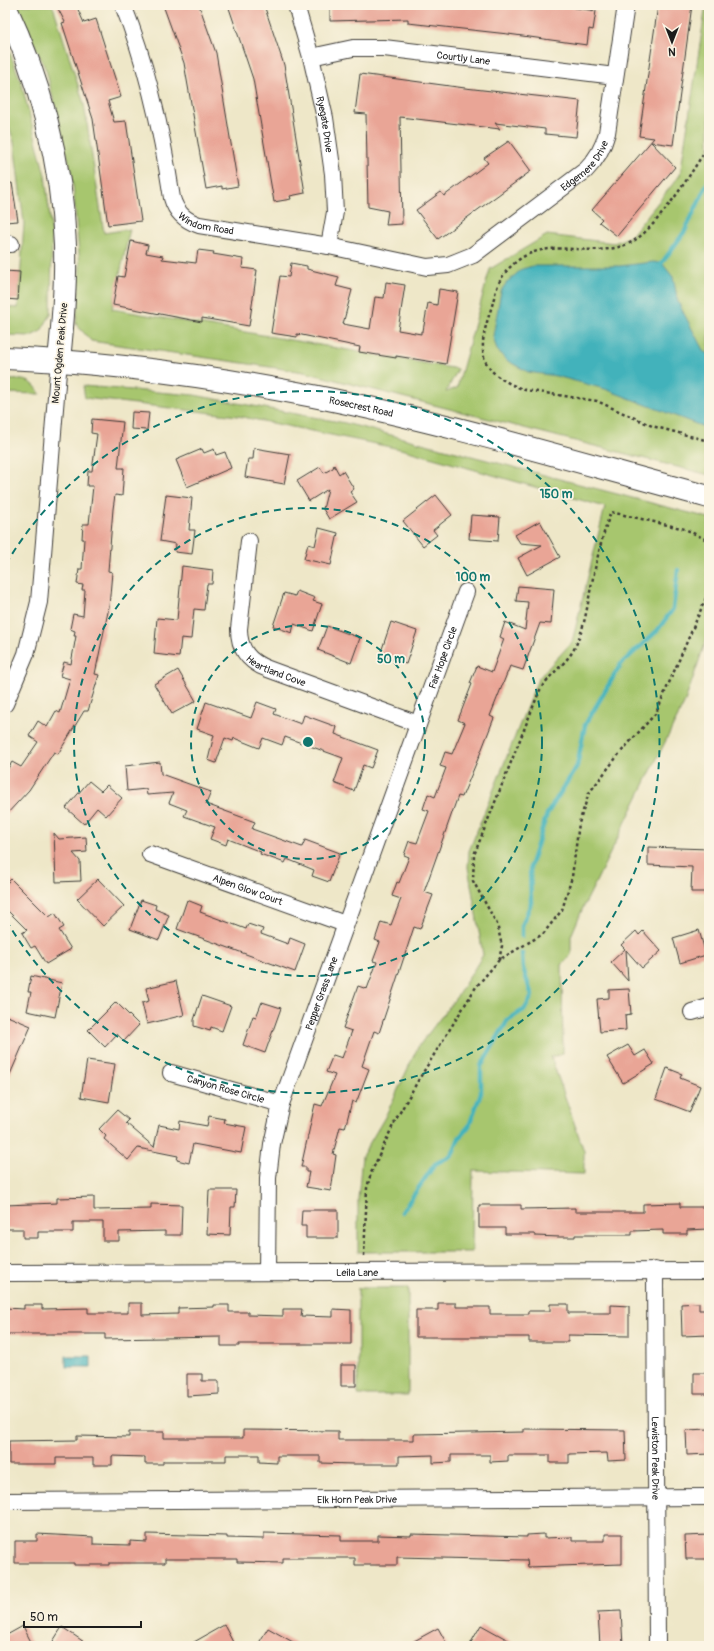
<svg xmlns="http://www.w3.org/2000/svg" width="714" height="1651" font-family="Pangolin,sans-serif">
  <rect width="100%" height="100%" fill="#fcf5e5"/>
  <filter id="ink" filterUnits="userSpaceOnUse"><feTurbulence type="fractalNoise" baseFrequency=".025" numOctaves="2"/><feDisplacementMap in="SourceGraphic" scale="8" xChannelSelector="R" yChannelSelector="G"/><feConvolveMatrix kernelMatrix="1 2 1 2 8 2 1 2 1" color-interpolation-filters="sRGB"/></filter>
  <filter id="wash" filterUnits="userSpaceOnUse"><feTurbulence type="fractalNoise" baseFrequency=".012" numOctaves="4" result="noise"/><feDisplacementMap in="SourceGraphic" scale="16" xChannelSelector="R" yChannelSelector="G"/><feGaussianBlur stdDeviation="0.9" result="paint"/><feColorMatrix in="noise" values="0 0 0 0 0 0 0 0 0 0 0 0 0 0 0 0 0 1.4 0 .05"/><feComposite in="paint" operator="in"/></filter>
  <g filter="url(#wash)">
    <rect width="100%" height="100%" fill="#eee7c8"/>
    <path fill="#a7c66e" stroke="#627145" d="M16,5H52L54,9L84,104L104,233L130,229L112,309L458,369L446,392L457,388L490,269L547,235L614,243L631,236L680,175L706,5H709V475L304,372L91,341L76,324L80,266L72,174L46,70Z
      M5,40L21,82L45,175L52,235L51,314L41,331L31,336L5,335V307L18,308L24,223L14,142L5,114Z
      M5,380C21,380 32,377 40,394L5,393Z
      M83,386L194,395L345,423L709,518V632L684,704L582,910L571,936V955L562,965L563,1054L551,1057L584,1151V1174L473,1171L472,1252H358V1199L362,1156L385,1117L418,1047L458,995L483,955L468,867L469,851L538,679L572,642L605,507L405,450L238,416L85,398Z
      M358,1288H408V1395H358Z"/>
    <path fill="#42b2bb" stroke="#2f676c" d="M653,262L662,263L673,277L678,302L704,352L709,354V429L605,389L556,376L528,372L506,360L497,350L493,336L501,291L507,282L522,269L533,266H620Z
      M66,1356H91V1367H66Z"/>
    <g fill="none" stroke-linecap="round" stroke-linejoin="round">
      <path stroke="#42b2bb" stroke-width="4.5" d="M659,267L685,231L709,180
        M522,936V926L531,903L530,867L547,814L577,766L585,725L621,664L657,631L673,609L678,570
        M402,1212L435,1164L452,1155L459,1138L469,1126L481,1093V1066L508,1020L525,1009L532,996L523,968L522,953"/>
    </g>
    <g id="blocks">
      <path fill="#e9a596" d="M56,5H76L84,23L96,19L121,97L108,101L114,122L126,121L141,221L108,225L93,119L62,23L65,22Z
        M163,5H199L216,53L238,186L222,189V186L206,189L184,63Z
        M228,5H264L284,65L305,193L290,196L291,199L274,202L253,79Z
        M330,5H556L596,11L593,30L589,29L587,45L508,34L408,23V19L330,21Z
        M658,5H692L673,145L651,142L675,167L617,236L599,222L602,219L592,210L654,138L639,136Z
        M360,74L465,88L580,101L576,137L545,134V129L495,123L500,129L400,117L402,224L386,225L388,211L368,207L366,114L355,113Z
        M509,141L531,171L438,239L416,210L441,192L444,196L488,163L484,158Z
        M12,183L18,221L5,222V184Z
        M131,241L148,245L146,253L163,256L162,259L196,263L198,250L214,252L213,254L243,259L242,268L257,270L249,326L202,318V322L113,305L118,276L124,277Z
        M291,263L307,266V269L339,277L336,286L352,290L343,324L370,329L375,297L384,298L386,282L405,285L398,330L421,334V331H423L428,303L437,305L439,289L458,292L446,364L396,356V358L359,352L360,347L297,334V337L271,333L280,276L289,277Z
        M5,271L20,272L18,300L5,299Z
        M132,412L149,413L147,430L131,429Z
        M92,419L123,422L118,468H124L122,496L115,495L113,509L108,571L112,572L109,607L95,674L99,675L88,711H84L58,754L54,752L29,790L5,816V773L12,762L21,767L38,742L29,736L38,721L47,727L56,711L60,713L70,679L60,676L64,662L71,664L76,636H74L75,631L70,629L73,614L83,616L85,590H82L83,585L77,584L79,569H82L84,539H82L83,524H89L93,486H87L88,471H92L97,434L91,433Z
        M254,448L290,454L284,484L245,477L248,459H253Z
        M202,449L204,453L214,449L216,455L225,452L231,468L187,487L176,460Z
        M334,465L339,474L343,471L354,489L350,492L357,502L329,519L323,509L328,489L309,501L297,481L320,467L324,473L333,468Z
        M166,495L192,498L189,530H195L192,554L175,552L176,544L160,541Z
        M436,495L452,515L433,530L437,535L423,546L403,521Z
        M471,515L500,517L498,541L469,539Z
        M540,521L560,557L527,575L518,558L542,545L520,543L515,535Z
        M319,528L338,533L331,565L304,559L308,544L315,546Z
        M182,566L213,570L212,584H207L204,610L194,609L191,639L181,638L179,657L154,654L157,618L177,620Z
        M518,586L554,589L551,624L540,623L523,670L510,666L490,716L494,718L480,754L462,797L458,796L424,892L433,895L420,929L414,927L379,1033L374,1031L362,1066L369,1069L356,1103L352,1101L345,1128L340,1127L333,1154L336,1155L331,1191L306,1187L309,1172H306V1167H301L315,1104L322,1106L335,1075L326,1072L333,1055L342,1058L352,1031L343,1028L358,986L367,989L377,962L373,961L380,942L375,940L381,922L391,925L401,899L392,896L397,882L399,883L409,857L404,855L409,841L417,843L429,811L423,809L428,794L435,797L446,768L440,766L445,752L452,754L465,723L458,720L472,684L470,683L477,666L492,672L504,639L500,637L505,622L525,630L528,602L516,601Z
        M297,591L315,598L313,601L322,604L313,631L294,624L292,633L273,626L284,593L295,596Z
        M391,622L417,631L406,664L380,655Z
        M327,626L360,638L351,663L318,650Z
        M178,670L196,701L172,714L154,684Z
        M206,702L251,718L257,702L276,709L274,714L301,724L304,715L337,727L335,734L378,750L371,768L363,765L354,791L334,783L343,758L285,737L282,745L263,738L259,748L234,738L233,741L225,738L216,763L208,760L214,735L197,729Z
        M160,762L161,774L211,792L206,804L255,822L252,829L302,847L305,840L340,853L329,882L312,876L314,870L287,859L285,863L260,854L261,852L228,839L226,845L210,839L215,827L184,816L187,810L169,803L173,793L147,795L146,789L127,791L125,766Z
        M89,781L101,791L107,785L122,798L106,816L97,808L84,824L66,808Z
        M54,833L59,839L86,837L87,852L73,853L80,861L81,881L56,882Z
        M648,847L709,849V892H691L692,867L648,865Z
        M11,879L49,917L55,913L64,927L59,930L71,949L46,964L35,946L31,948L22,933L27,930L5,908V885Z
        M98,879L124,906L103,926L77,899Z
        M141,900L156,905L155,909L169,915L159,940L130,929Z
        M187,900L202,906L200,912L246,929L248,924L263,929L261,934L288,944L290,938L305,944L295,972L177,929Z
        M699,930L706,955L680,963L673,938Z
        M636,931L639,935L643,931L661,951L642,968L626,950L628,981L611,962L625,949L621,945Z
        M31,976L62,983L55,1017L27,1011L31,992H28Z
        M176,981L184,1015L147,1024L142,1003L149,1001L146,988Z
        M629,989L631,1014L625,1015L626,1030L600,1032L597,999L609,998V990Z
        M202,996L231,1006L222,1031L211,1027L210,1031L194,1026V1020Z
        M116,1002L139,1025L124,1041L117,1034L105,1047L88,1030Z
        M262,1002L281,1008L265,1053L243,1045L253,1016L256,1017Z
        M5,1015L31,1026L5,1086Z
        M628,1045L635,1056L645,1050L654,1064L623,1083L607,1057Z
        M87,1060L115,1064L109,1102L81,1097Z
        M667,1068L682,1074L680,1078L700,1086L690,1112L656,1099Z
        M117,1110L129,1120L126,1123L154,1147L159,1125L179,1129L180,1121L207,1126L209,1116L225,1119L224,1123L246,1127L241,1153L193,1144L189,1163L177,1160L178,1156L138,1148L128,1160L104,1139L106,1136L99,1129Z
        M209,1190H236L235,1207H231L230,1235L207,1234Z
        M94,1197V1210L151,1209V1204L182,1205L181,1235H165V1231L119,1232V1241H103V1222H73V1232H38V1238H23V1229H5V1205L57,1203V1198Z
        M680,1203V1207H709V1229L687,1230V1234H663V1230L632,1231V1235H575V1237H560L535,1236L534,1234H505V1228H479V1205H521V1209L575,1208V1212H643V1204Z
        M302,1210H338V1238H306V1226H301Z
        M128,1303H142V1315L178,1314V1308L214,1307V1305H229V1312H248V1315L283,1316V1309H302L301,1316L333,1317V1309L351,1310V1344H239V1346H221V1337L105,1339V1334H5V1308L24,1309V1305H42V1309L88,1308V1313H128Z
        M438,1303H456V1307H490V1314H528V1311H550V1304H568V1313H611V1305L629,1306V1336L568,1335V1342H529V1337H416V1310H438Z
        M699,1303V1310H709V1335L682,1336L681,1304Z
        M341,1365H356V1386H341Z
        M694,1373H709V1394H694Z
        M187,1374H202V1381H219V1394L187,1396Z
        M524,1429L625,1430L626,1460L608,1461L607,1453L569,1454V1463H550V1455H508V1461L490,1462V1455H451V1462L433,1463V1455L399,1456V1464H353L320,1463V1456H277V1463L259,1462V1455H226V1461H163V1464H145V1457L112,1456V1465H93V1458H56V1464H9V1441L77,1440V1436L129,1437V1432H164V1438H243V1430L338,1431V1440H414V1434L524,1432Z
        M709,1429V1454L687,1455L686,1430Z
        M264,1533L341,1535V1541H378V1535L411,1536V1534L527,1537V1535L544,1534V1538L572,1537V1541H605V1534H622V1564L528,1567L527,1560L397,1557V1565H355V1558H283V1563L237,1562V1559H165V1563H109V1565H74V1563H15V1541H37V1534L93,1537V1544L130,1545V1541L147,1542V1534L227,1536V1538L264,1539Z
        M709,1535V1559H686L685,1536Z
        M621,1611L623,1646H600L598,1612Z
        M224,1625L235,1646H187Z
        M481,1625L519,1646H469Z
        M23,1626L33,1646H5V1636Z
        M62,1627L90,1646H50Z
        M268,1628L300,1646H257Z
        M438,1628L448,1646H405Z"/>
    </g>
  </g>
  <g filter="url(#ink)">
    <use href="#blocks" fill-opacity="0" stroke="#3c3a36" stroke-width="1"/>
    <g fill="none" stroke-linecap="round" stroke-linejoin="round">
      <defs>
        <g id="street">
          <path id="s1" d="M123,5C148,67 162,132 172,198C176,212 184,220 199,225L329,246L427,267L448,265L473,255L586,170C597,159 603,148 607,133L626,5"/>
          <path id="s2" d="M296,5L311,57L325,118L333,174L335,212L329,246"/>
          <path id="s3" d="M311,57L353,48H384L615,76"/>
          <path d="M5,243L11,244"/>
          <path id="s4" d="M249,541L239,629C239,650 249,662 268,669L418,724"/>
          <path d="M5,704L26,654L39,602L59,360"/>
          <path id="s5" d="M150,854L345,924"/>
          <path d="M692,1012L709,1007"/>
          <path id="s6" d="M171,1073L281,1104"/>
          <path id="s7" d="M655,1270L657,1646"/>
          <path id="s8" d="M267,1272L268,1178L272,1144L281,1104L466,592"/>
          <path id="s9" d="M5,1273L709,1271"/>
          <path id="s10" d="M5,1501L709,1497"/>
        </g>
        <g id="secondary">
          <path d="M5,6C40,80 62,163 65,245C66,284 63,322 59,360"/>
          <path id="s11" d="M5,358C109,362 211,376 313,396C446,422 578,462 709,497"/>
        </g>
      </defs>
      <use href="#street" stroke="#3c3a36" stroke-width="18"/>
      <use href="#secondary" stroke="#3c3a36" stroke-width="24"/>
      <path stroke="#3c3a36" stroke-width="2.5" stroke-dasharray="3 3" stroke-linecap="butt" d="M709,144C693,171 663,219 638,238C600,265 553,233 517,261C502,273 497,284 493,302C489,317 482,333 483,349C483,372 506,383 525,390L597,401L652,426L709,441
        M499,960L502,946L497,924L473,881L474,855L539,692C548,674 568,664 576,645C584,628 587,609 590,592C596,564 601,538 611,512L685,529L709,541
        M364,1256L367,1188L371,1173L395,1121L419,1079L476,987L499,960L543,934L562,910L572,877L579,823L589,793L619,754L656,713L709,591"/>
      <use href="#street" stroke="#fff" stroke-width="16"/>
      <use href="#secondary" stroke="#fff" stroke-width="22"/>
    </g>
  </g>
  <g fill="none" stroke="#0f766e" stroke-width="2" stroke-dasharray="7 5">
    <circle cx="308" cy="742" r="117"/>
    <circle cx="308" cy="742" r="234"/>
    <path d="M6 564A351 351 0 1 1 6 920"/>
  </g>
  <g text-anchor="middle" stroke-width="3.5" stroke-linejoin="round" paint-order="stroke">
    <g font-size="10" fill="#1c1c1c" stroke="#fcf5e5">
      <text dy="4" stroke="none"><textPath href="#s3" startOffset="154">Courtly Lane</textPath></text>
      <text dy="4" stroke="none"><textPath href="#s2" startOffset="123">Ryegate Drive</textPath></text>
      <text dy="4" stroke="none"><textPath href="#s1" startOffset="663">Edgemere Drive</textPath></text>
      <text dy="4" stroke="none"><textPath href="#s1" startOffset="246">Windom Road</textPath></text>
      <text transform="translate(59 353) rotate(-85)" y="4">Mount Ogden Peak Drive</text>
      <text dy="4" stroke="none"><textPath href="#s11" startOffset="360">Rosecrest Road</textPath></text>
      <text dy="4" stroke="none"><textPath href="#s8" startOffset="644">Fair Hope Circle</textPath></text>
      <text dy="4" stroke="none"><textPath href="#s4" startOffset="150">Heartland Cove</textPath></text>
      <text dy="4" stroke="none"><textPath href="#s5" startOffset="104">Alpen Glow Court</textPath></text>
      <text dy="4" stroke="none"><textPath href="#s8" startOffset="287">Pepper Grass Lane</textPath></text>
      <text dy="4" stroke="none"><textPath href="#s6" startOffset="57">Canyon Rose Circle</textPath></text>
      <text dy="4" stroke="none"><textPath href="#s9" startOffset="352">Leila Lane</textPath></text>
      <text dy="4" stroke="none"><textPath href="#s7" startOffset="188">Lewiston Peak Drive</textPath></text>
      <text dy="4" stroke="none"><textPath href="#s10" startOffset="352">Elk Horn Peak Drive</textPath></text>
    </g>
  </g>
  <circle cx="308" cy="742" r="6" fill="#0f766e" stroke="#fcf5e5" stroke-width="2"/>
  <g font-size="12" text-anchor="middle" font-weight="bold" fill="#0f766e" stroke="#fcf5e5" stroke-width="3.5" stroke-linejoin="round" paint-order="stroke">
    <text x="556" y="498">150 m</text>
    <text x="473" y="581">100 m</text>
    <text x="391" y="663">50 m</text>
  </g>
  <rect width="714" height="1651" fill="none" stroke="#fcf5e5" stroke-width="20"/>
  <g transform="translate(672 42) rotate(180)" stroke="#fcf5e5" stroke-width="3" paint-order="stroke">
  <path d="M0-3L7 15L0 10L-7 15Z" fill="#1c1c1c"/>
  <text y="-6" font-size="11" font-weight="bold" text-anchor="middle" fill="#1c1c1c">N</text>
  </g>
  <path d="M24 1621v6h117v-6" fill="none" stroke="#1c1c1c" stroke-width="2"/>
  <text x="30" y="1621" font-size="12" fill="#1c1c1c" stroke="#fcf5e5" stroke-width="3" paint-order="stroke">50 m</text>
</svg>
